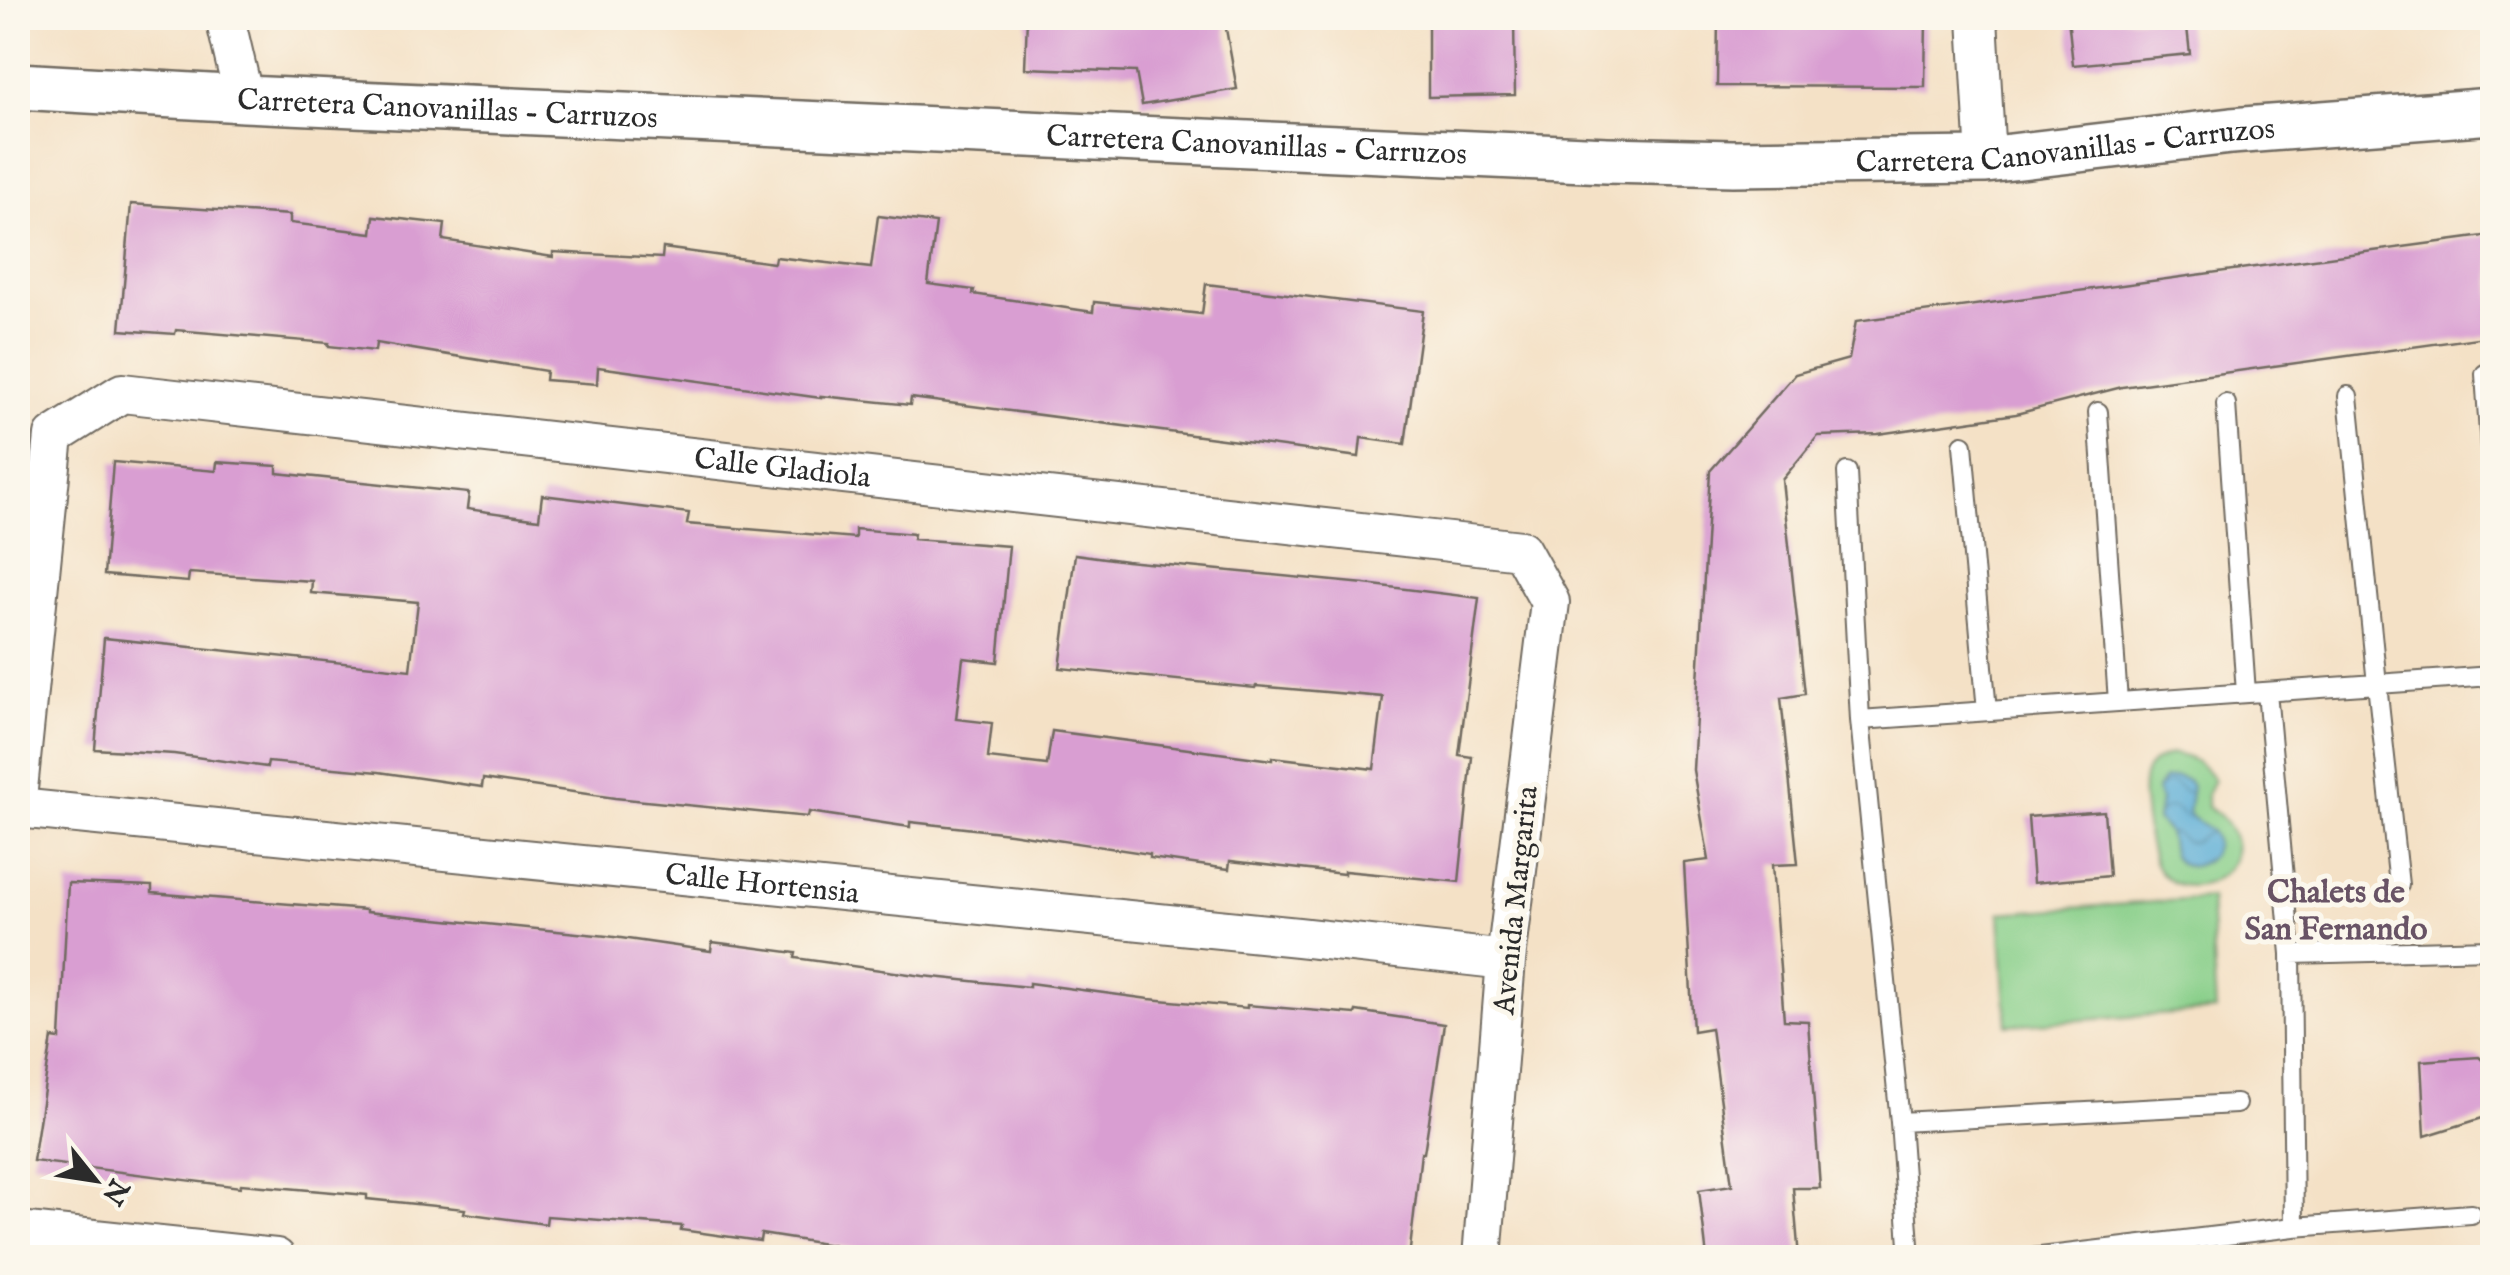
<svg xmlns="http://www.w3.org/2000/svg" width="2510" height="1275" font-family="'IM FELL English',serif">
  <defs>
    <pattern id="water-waves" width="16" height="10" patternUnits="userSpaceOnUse" patternTransform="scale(2.5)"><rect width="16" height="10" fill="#5badd6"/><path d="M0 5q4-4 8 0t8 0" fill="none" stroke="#4b8dae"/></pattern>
  </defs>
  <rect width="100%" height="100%" fill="#fbf7ec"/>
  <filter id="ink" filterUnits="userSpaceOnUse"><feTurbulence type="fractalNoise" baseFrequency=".01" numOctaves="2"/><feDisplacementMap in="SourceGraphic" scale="20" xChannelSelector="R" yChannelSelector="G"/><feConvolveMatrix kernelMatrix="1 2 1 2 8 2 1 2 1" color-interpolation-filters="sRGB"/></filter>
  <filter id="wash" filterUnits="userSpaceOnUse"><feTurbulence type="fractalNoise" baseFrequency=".0048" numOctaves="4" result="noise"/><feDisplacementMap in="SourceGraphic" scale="40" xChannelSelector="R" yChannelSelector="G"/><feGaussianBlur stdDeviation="2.25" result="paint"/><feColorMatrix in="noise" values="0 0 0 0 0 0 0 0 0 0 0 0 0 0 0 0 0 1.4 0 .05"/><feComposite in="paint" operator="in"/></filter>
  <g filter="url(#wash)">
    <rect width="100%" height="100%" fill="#f4e1c6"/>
    <path fill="#89cf8a" stroke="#5a7d5a" stroke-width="2.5" d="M2172,754C2192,757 2202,763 2214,780L2207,793V806C2282,858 2189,915 2158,869C2149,856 2144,817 2143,800C2141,773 2145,762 2172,754Z
      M2210,898L2216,1011L2007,1025L2000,913Z"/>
    <path fill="url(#water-waves)" stroke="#436c80" stroke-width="2.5" d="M2177,777L2188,780L2192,786L2188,813C2195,822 2208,825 2213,834C2224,852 2195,875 2179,863C2169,856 2172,843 2168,833C2166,829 2160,823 2157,820L2160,801L2157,790L2164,779Z"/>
    <g id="blocks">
      <path fill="#d99ed2" d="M1027,18H1224L1237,89L1142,105L1136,72L1025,68Z
        M1428,18H1514L1515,95L1428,97Z
        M1718,18H1926L1925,87L1717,86Z
        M2068,18H2186L2190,54L2073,65Z
        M131,204L290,215V223L372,233L374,216L445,224L443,240L553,257V252L662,258L663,248L774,263L775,257L871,268L878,216L936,223L928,284L974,290L973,294L1093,312L1094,302L1202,314L1206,284L1423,311L1405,444L1361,438L1359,457L911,398L910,405L821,396V398L598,367L597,384L545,380L546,371L376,343L375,351L328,346L329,343L176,330L175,334L120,330Z
        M2492,235V336L2122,387L2016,414L1878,434L1818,436L1782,480L1805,694L1781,698L1798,864L1772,865L1784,1020L1808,1021L1820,1188H1793L1799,1258H1707L1699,1190L1732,1185L1711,1028L1693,1031L1684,863L1709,860L1693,770L1710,471L1795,374L1849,359L1856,321Z
        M113,462L216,471L217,462L277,466V473L469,493L467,509L539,519L542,495L689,513L687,524L855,538V529L914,534L913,539L1009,546L998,662L963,658L956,719L992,723L988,758L1047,765L1052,731L1272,760V757L1374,769L1383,697L1256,686L1255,688L1060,668L1075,554L1126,561L1365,584L1479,598L1459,755L1472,757L1459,882L1344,871V874L1230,861L1229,869L1150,858V854L1010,833L910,822V827L809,812L808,817L615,798L483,779L482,787L379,772L268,762L267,767L174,754L95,749L104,638L410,670L418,602L311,593L312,581L189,573L188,582L104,575Z
        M2104,811L2109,876L2033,883L2028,817Z
        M68,883L152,886V893L366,910V912L607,936L711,951L712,942L796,953L795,958L923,976L1029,987V983L1149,999L1247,1008V1005L1355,1014L1356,1011L1444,1024L1424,1153H1421L1409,1258H914L761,1234L760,1241L681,1230L682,1226L547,1216L546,1224L464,1213L465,1209L367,1199V1195L241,1184L240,1187L33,1161L52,1038L60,1039Z
        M2479,1057L2492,1069V1115L2425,1136L2421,1061Z"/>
    </g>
  </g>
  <g filter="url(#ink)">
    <use href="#blocks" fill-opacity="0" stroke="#716b61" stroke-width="2.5"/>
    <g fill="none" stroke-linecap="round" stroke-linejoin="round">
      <defs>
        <path id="service" d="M2485,374L2492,479
          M2348,396L2377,684L2399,885
          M2226,404L2246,693
          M2098,412L2118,702
          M1963,445L1987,711
          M1847,472L1860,720L1900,1122L1910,1258
          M2267,692L2291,954L2492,949
          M1860,720L2492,676
          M2291,954L2294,1227
          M1900,1122L2236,1104
          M2032,1258L2294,1227L2471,1214"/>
        <g id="minor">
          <path d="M225,18L244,99"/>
          <path d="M1978,18L1986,160"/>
          <path id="s1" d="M18,789L54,436L122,393L1521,550L1550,602L1506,960L1482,1258"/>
          <path id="s2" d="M18,808L1298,937L1506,960"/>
          <path d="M18,1231L276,1258"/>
        </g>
        <g id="tertiary">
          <path id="s3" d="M18,86L244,99L1607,160L1733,163L1986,160L2231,131L2492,111"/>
        </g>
      </defs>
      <use href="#service" stroke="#716b61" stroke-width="22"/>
      <use href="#minor" stroke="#716b61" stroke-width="42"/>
      <use href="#tertiary" stroke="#716b61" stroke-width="50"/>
      <use href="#service" stroke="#fff" stroke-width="18"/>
      <use href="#minor" stroke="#fff" stroke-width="38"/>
      <use href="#tertiary" stroke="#fff" stroke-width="45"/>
    </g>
  </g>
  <g text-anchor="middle" stroke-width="10" stroke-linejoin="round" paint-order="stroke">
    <g font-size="30" fill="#2b2b2b" stroke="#fbf7ec">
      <text dy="10" stroke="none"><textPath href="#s3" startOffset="430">Carretera Canovanillas - Carruzos</textPath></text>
      <text dy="10" stroke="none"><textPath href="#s3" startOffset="1240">Carretera Canovanillas - Carruzos</textPath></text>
      <text dy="10" stroke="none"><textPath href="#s3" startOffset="2050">Carretera Canovanillas - Carruzos</textPath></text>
      <text dy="10" stroke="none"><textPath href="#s1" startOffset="1100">Calle Gladiola</textPath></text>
      <text dy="10" stroke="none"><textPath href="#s2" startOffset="748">Calle Hortensia</textPath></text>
      <text transform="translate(1515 900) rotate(-84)" y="10">Avenida Margarita</text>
    </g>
    <g font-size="32" font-weight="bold" fill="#685365" stroke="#fbf7ec">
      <text x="2336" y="902">Chalets de<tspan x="2336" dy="37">San Fernando</tspan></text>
    </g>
  </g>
  <rect width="2510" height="1275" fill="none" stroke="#fbf7ec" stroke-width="60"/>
  <g transform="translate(95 1180) rotate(120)" stroke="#fbf7ec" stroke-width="8" paint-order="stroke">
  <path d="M0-8L18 38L0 25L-18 38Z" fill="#2b2b2b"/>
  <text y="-15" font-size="28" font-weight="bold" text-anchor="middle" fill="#2b2b2b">N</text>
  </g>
</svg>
